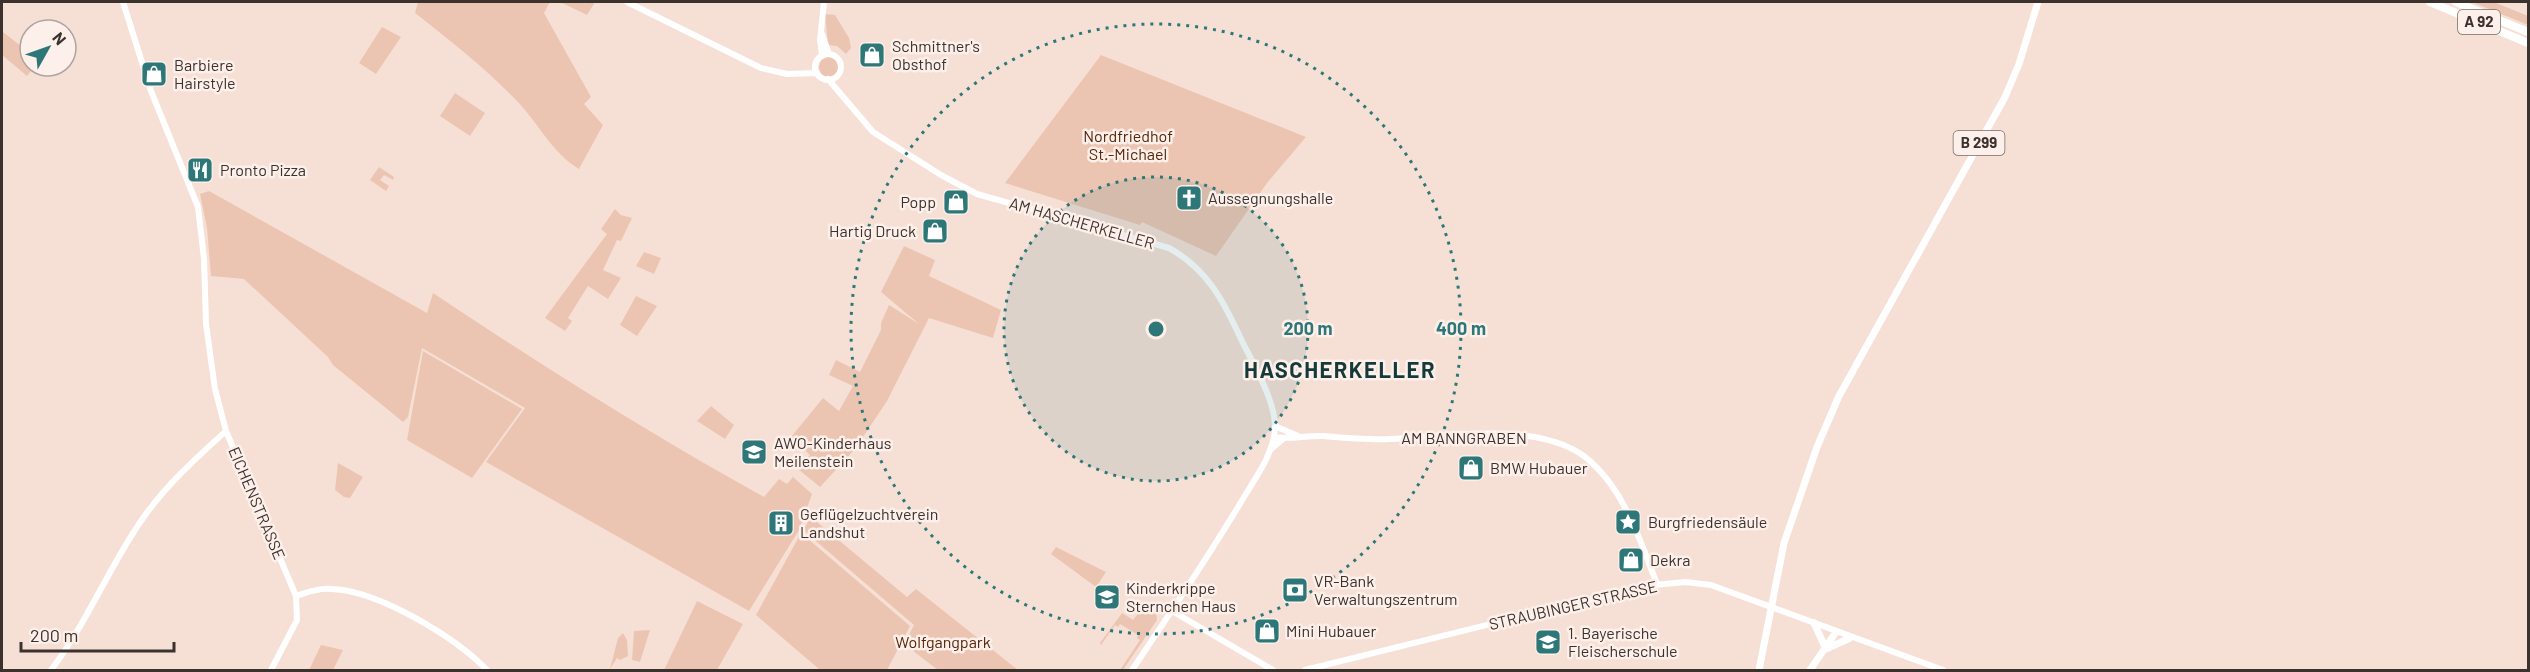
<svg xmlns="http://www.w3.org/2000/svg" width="2530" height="672" font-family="Barlow,sans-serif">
  <rect width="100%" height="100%" fill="#f6e0d5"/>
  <path fill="#ecc5b2" d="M418,2H550L544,13L591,97L584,104L603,125L579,169C552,153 539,124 517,101C485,68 451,41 415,13Z
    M560,2H595L587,15Z
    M2472,2H2494L2528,16V25Z
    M825,14L835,15L849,38L851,48L846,54L837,46L828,45Z
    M382,27L401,37L376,74L359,63Z
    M3,32L30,53V66H35L27,76L2,55Z
    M1101,55L1306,137L1267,183L1216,256L1142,222L1140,225L1005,183Z
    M819 67a10 10 0 1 1 20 0a10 10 0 1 1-20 0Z
    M455,93L485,113L470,136L440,116Z
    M379,167L394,177L393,180L384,175L380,180L389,186L386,191L370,180Z
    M209,191L427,313L433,293C541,365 650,434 764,497L779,479L787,484L793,477L812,494L799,530L749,611L486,462L525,408L422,348L408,417L403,422L333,365L328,357L244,279L211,276L207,228L200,194Z
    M615,209L621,215L632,218L621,241L617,240L603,270L621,278L608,299L588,286L568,318L572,321L565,331L545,318L607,234L601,229Z
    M904,246L935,260L929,276L1001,310L993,338L929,318L887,401L855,449L820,487L798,469L810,455L791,437L823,398L839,411L853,386L829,375L836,360L860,372L881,330V323L889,305L919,324L881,292Z
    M644,252L661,258L654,274L636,266Z
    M636,296L657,306L637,336L620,325Z
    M423,351L522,409L472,478L407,440Z
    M711,406L734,425L725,439L697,421Z
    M338,463L363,477L350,498L344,497L335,490Z
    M811,517L907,597L916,589L1018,670H938L904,644L914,625L803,530Z
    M801,533L910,626L887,670H820L756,615Z
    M1056,547L1106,572L1096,587L1051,554Z
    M697,601L743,624L717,670H664Z
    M1145,605L1156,610L1157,620L1123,670H1120L1140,640L1137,638L1138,635L1120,624L1118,627L1115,625L1101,645L1100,643L1122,613L1133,620Z
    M650,630L640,662L632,660L634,631Z
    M623,633L627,640L628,656L620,660L617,658L610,669L618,638Z
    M321,645L343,650L333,670H309Z"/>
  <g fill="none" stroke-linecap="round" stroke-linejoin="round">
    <path stroke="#fff" stroke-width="6" d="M123,2L151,91L198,207L204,259L206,324L215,389L226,431L296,596L297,620L271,670
      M627,2L761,68L787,74L817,73
      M822,34L829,54
      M815 67a13 13 0 1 1 26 0a13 13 0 1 1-26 0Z
      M822,56L820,40L824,2
      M828,79L873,132L941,175L977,194L1169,248C1207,269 1223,300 1241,339C1252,362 1276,401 1275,428C1274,454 1254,480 1241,502C1207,559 1169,615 1132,670
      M1275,426L1298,436
      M1274,437C1290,440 1307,435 1323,436C1346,438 1369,440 1391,439C1448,436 1545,420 1590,461C1626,493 1640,541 1657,584
      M1270,450L1283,439
      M296,596C308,592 319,588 332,589C379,591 455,637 487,670
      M1172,611L1273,670
      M51,670C87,623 108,569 141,521C165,486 195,459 226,431
      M1305,670L1644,586L1685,582L1711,585L1943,670"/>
    <path stroke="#fff" stroke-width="7" d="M1814,623L1826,649
      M1826,649L1850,638
      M1759,670L1784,543L1817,447L1839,396L2005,97L2019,64L2038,2
      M1810,670L1836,632"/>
    <path stroke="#fff" stroke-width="8" d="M2430,2L2528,43
      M2456,2L2528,32"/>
  </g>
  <circle cx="1156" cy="329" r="152" fill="#2d7778" fill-opacity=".12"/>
  <g fill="none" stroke="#2d7778" stroke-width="3" stroke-dasharray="3 6">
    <circle cx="1156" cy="329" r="152"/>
    <circle cx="1156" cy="329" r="305"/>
  </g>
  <defs>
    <symbol id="shop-square" viewBox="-11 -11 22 22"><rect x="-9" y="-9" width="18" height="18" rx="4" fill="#2d7778" stroke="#fdefe9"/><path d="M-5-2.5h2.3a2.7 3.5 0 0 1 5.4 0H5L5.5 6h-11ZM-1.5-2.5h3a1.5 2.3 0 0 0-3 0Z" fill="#fff"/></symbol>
    <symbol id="restaurant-square" viewBox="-11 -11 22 22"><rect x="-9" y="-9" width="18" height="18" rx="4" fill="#2d7778" stroke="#fdefe9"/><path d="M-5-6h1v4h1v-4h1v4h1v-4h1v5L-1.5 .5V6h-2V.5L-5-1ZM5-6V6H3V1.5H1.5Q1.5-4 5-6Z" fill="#fff"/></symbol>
    <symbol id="church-square" viewBox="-11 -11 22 22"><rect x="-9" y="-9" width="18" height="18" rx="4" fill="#2d7778" stroke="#fdefe9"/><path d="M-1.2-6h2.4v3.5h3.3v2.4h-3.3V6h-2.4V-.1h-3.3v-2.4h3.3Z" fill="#fff"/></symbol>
    <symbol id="school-square" viewBox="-11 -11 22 22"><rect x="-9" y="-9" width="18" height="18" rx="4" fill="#2d7778" stroke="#fdefe9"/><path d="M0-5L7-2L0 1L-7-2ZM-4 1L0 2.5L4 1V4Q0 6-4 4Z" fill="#fff"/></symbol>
    <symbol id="sight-square" viewBox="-11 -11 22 22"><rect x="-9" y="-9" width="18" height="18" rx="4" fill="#2d7778" stroke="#fdefe9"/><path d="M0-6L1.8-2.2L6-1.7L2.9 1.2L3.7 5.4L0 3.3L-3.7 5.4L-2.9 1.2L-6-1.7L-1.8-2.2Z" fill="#fff"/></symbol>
    <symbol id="building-square" viewBox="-11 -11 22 22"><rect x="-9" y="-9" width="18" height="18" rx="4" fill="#2d7778" stroke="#fdefe9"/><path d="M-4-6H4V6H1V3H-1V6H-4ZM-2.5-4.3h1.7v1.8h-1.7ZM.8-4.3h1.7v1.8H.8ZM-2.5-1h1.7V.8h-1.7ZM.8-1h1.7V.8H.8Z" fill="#fff"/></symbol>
    <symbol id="bank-square" viewBox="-11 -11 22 22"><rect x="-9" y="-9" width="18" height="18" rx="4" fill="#2d7778" stroke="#fdefe9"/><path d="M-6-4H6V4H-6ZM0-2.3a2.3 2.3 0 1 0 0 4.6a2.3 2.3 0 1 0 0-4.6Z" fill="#fff"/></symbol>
  </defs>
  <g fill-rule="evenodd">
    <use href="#shop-square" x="857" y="40" width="30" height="30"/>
    <use href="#shop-square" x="139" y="59" width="30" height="30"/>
    <use href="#restaurant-square" x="185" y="155" width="30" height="30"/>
    <use href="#church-square" x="1174" y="183" width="30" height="30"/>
    <use href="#shop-square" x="941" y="187" width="30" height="30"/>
    <use href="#shop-square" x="920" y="216" width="30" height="30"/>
    <use href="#school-square" x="739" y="437" width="30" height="30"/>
    <use href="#shop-square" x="1456" y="453" width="30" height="30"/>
    <use href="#sight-square" x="1613" y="507" width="30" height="30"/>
    <use href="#building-square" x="766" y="508" width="30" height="30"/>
    <use href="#shop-square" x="1616" y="545" width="30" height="30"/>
    <use href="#bank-square" x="1280" y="575" width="30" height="30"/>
    <use href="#school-square" x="1092" y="582" width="30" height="30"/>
    <use href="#shop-square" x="1252" y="616" width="30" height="30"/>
    <use href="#school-square" x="1533" y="627" width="30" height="30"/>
  </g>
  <g text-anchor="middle" stroke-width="5" stroke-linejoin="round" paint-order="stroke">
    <g fill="#fdefe9" stroke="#756b66" stroke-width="1.5">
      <rect x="2458" y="10" width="42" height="24" rx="4.5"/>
      <rect x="1953.5" y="131" width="51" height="24" rx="4.5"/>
    </g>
    <g font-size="15" font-weight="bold" fill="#3b322e">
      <text x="2479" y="27">A 92</text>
      <text x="1979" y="148">B 299</text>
    </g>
    <g font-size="16" fill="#3b322e" stroke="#fdefe9" text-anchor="start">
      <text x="892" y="52">Schmittner's<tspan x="892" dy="18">Obsthof</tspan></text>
      <text x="174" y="71">Barbiere<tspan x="174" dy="18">Hairstyle</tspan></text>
      <text x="220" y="176">Pronto Pizza</text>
      <text x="1208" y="204">Aussegnungshalle</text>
      <text x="936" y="208" text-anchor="end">Popp</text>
      <text x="916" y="237" text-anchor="end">Hartig Druck</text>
      <text x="774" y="449">AWO-Kinderhaus<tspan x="774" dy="18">Meilenstein</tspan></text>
      <text x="1490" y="474">BMW Hubauer</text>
      <text x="800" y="520">Geflügelzuchtverein<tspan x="800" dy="18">Landshut</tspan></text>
      <text x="1648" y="528">Burgfriedensäule</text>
      <text x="1650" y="566">Dekra</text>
      <text x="1314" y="587">VR-Bank<tspan x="1314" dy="18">Verwaltungszentrum</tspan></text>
      <text x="1126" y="594">Kinderkrippe<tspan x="1126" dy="18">Sternchen Haus</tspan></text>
      <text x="1286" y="637">Mini Hubauer</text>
      <text x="1568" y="639">1. Bayerische<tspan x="1568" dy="18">Fleischerschule</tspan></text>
    </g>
    <g font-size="16" fill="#582508" stroke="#fdefe9">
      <text x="1128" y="142">Nordfriedhof<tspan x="1128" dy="18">St.-Michael</tspan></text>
      <text x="943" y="648">Wolfgangpark</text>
    </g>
    <g font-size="16" fill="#3b322e" stroke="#fdefe9">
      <text transform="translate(1082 223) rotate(16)" y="6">AM HASCHERKELLER</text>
      <text x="1464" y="444">AM BANNGRABEN</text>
      <text transform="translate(257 503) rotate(67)" y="6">EICHENSTRASSE</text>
      <text transform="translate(1573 605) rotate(-13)" y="6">STRAUBINGER STRASSE</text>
    </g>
    <g font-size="22" font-weight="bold" letter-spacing="1.5" fill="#163939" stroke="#fdefe9">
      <text x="1340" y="378">HASCHERKELLER</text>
    </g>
  </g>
  <circle cx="1156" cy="329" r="9" fill="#2d7778" stroke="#fdefe9" stroke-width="3"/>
  <g font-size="18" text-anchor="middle" font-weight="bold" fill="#2d7778" stroke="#fdefe9" stroke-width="5" stroke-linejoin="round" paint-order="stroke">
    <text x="1308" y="335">200 m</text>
    <text x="1461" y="335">400 m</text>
  </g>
  <rect width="2530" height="672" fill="none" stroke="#3b322e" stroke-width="6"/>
  <g transform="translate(48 48) rotate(50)"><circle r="28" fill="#fdefe9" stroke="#afa39e" stroke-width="1.5"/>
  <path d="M0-4.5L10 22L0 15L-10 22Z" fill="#2d7778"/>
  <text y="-9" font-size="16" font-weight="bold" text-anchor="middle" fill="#3b322e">N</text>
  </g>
  <path d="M21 642v9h153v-9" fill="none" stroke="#3b322e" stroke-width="3"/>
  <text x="30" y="642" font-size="18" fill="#3b322e" stroke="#fdefe9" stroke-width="4.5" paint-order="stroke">200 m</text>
</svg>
